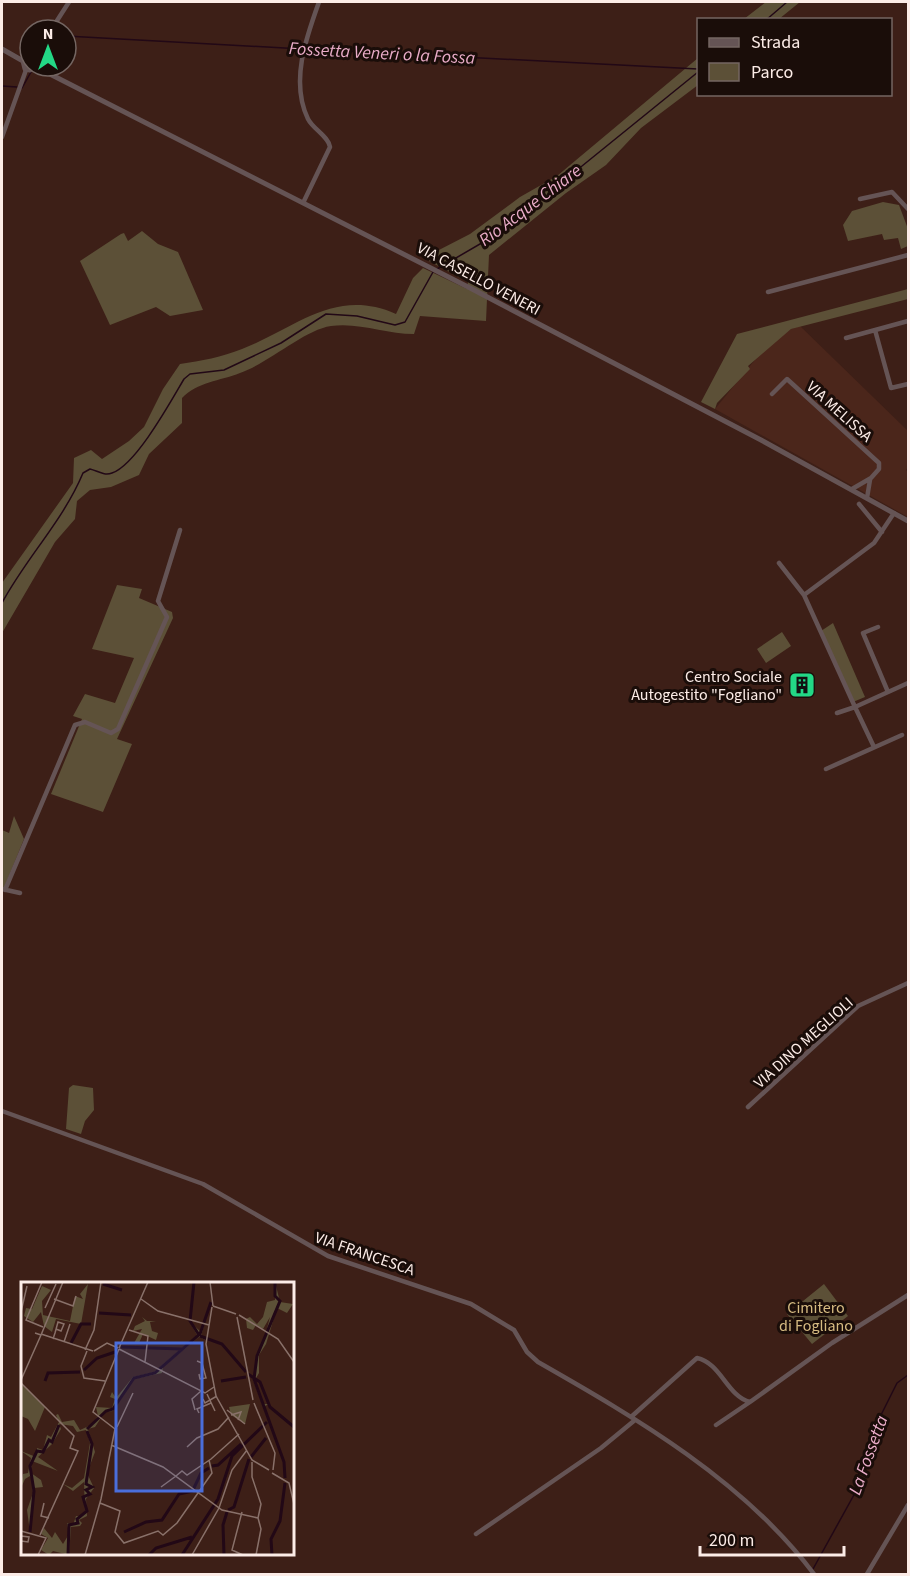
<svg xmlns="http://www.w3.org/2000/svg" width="910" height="1576" font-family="'Source Sans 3',sans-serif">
  <rect width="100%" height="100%" fill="#3d1f17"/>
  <path fill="#4b261b" d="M800,326L908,431V467L906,470L908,472V517L715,409L763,350L791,329Z"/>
  <path fill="#5c5037" d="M766,2H800L779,19H744Z
    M698,58V85L641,128L606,165L566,193L489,255L486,321L420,316L414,334C386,334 359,322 331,326C304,330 269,363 240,373C220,381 197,382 182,398V423L149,454L139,475L111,487L90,490L77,501L75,519L55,542L2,633V583L73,483L74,458L91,450L102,459L129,441L144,427L163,389L180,364C201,361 222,357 242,349C296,328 335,287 396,314L413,278L423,268L467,289L468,282L429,261L437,251L470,234L520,197L557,176Z
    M883,202L899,205L908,229V246L901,249L898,238L884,240L882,234L848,241L843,225L852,211Z
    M142,231L158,244L178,252L203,310L170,316L156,307L110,325L80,261L121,234L124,233L128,241Z
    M908,289V299L791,329L748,366L750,369L717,403L715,409L701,402L737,334Z
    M117,585L142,589L139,598L172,612L173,618L117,739L132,744L103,812L51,794L82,719L73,716L85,694L115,703L134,658L92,649Z
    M833,623L865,697L853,702L821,631Z
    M782,632L791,646L766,663L757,649Z
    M14,816L24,839L4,888L2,887V830L9,833Z
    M73,1085L93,1088L94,1110L85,1121L81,1134L66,1129L69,1088Z
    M824,1284L848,1316L812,1344L787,1314Z"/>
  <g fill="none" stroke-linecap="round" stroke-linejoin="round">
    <path stroke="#220816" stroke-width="1.5" d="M766,20L787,2
      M66,36L302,49
      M307,49L698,69
      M2,86L17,87
      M22,88L31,72
      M437,269L492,237L518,209L582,166L698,72
      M2,603C26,558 63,521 83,473L90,469C98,471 104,476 112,473C136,465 171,401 184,379L190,374L224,370L281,343L326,314L357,316L395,325L405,322L433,272
      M813,1569L855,1493L858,1476L870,1449L880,1417L897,1383L908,1375"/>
    <path stroke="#655455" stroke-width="4.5" d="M51,30L69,2
      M2,137L26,70
      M860,199L892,192L908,209
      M304,201L330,147C329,137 313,129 308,119C290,82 306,38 319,2
      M768,292L908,255
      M875,330L891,388L908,384
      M846,338L908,321
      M772,394L787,379L879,463V469L871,478L852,489
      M867,498L870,480
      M859,504L882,532
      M779,563L804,595
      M878,627L863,633L888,692
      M837,713L855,707L804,595L874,543L894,513
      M874,747L855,707L908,683
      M826,769L902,735
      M2,889L20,893
      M5,890L75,725L85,722L111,733L118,729L167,617L158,601L180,530
      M748,1107L858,1006L908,983
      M2,1111L203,1184L328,1256L471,1304L514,1330L527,1352L538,1362C638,1419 744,1481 814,1574
      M631,1417L697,1358C721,1363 727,1396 750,1402L832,1343L908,1295
      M716,1425L750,1402
      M476,1534L601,1448L635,1420
      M867,1574L908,1505"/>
    <path stroke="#655455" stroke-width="5" d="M2,49L23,61
      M30,58L23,61L25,69L30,70L34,66L38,68L472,289L761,440L908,521"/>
  </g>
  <defs>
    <symbol id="building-square" viewBox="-11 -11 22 22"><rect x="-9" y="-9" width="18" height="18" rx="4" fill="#23d886" stroke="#1a0d09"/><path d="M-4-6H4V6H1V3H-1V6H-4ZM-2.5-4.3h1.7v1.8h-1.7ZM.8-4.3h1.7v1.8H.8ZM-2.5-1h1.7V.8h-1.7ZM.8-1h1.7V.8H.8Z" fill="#111"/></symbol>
  </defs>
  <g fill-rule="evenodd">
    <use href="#building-square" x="787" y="670" width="30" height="30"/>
  </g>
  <g text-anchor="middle" stroke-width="6" stroke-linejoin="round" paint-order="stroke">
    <g font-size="16" fill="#fcece7" stroke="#1a0d09">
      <text transform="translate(479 278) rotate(28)" y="6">VIA CASELLO VENERI</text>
      <text transform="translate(840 411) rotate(42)" y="6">VIA MELISSA</text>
      <text transform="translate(803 1042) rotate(-42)" y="6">VIA DINO MEGLIOLI</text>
      <text transform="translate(365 1253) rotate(19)" y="6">VIA FRANCESCA</text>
    </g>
    <g font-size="16" fill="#fcece7" stroke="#1a0d09" text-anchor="end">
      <text x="782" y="682">Centro Sociale<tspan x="782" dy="18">Autogestito "Fogliano"</tspan></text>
    </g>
    <g font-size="16" fill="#d6bb82" stroke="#1a0d09">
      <text x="816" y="1313">Cimitero<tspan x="816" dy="18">di Fogliano</tspan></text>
    </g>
    <g font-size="18" font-style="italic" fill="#e9acc8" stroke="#1a0d09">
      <text transform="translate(382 53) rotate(3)" y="6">Fossetta Veneri o la Fossa</text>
      <text transform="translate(530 205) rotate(-37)" y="6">Rio Acque Chiare</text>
      <text transform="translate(868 1455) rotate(-70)" y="6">La Fossetta</text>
    </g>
  </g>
  <g transform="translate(21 1282)">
    <rect width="273" height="273" fill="#3d1f17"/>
    <path d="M254,0L259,20L272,22L266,31L256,26L245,62L238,73V91L234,98L242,122H248L242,125L263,181L231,95L235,92V73L242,62L249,35L242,47L235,43L232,48L226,46L225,37L229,35L236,42L242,35L246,20L254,18ZM67,2L60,42L35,37L31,50L23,44L20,30L12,40L3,34L5,26L11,27L21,4L30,8L21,19L22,33L49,39L54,14L62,17L59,12ZM190,20L180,54L185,58L178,55L142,85L141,91L113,97L92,129L84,130L74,145L67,147L74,170L66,191L73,206L65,217L66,234L58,238L61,241L59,244L50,245L48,273L32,269L28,273L20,268L27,256L20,252L23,246L31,256L34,250L42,262L48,252L46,241L52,243L55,234H61L64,229L63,200L52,209L42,202L51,206L63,196L69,161L65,148L56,150L52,144L38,142L40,147L31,162L17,175L37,189L11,179L10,191L20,198L22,205L13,206L9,250L6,228L12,211L11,197L9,194L4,197L0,206V201L2,192L7,191L10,176L0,169L15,175L16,166L22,168L26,153L30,155L38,140L35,133L37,132L41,140L53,138L59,148L70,143L77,134L75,125L91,126L94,117L89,115L91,110L95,116L112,95L133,90L176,53L168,39L180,50ZM121,35L126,39H135L129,40L131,49L137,51L135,58L122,52L118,61H113L121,47L112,49L114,44L124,39ZM0,101L24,125L14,149L7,137L0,134ZM229,122L224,142L210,133L208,125Z" fill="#5c5037"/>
    <path fill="none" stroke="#220816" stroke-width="3" d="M173,0L169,39L178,53M254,0V14L259,19L236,74L233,97L263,180L264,196M82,2L101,8M78,31L110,33M179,54L201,62L225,90M50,61L60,42H70M100,65L161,67M63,88L76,76L97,69M227,92L239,100L249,125L273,145M24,99L27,91L59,90M200,99L225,95M66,147L85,129L92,127L113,96L134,91L179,52L190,20M230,175L245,156M191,184L197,183L220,162M172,208L180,191L188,186M207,228L213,225L228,177M9,250L13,209L9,184L16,169L22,170L28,158L31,160L38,143M103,250L125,240L141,238L158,212L172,209M47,273L48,243L57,241L56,237L66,229L62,215L69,212L65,208L71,205L65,202L71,162L66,149M128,273L135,266L171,255M161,273L197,217L211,174L246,140M203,273L202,243L206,230M251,273L250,257L259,239L264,201"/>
    <path fill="none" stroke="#89716a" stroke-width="1.5" d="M21,0L5,38L22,45M189,0L192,24M33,17L52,24L55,14M120,17L137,29L188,43M192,24L215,32M191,25L185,62L195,114L231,178L248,188M24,26L35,2M0,30L6,4M218,33L257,57L273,80M216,35L232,118M108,48L127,54L124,80M20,52L72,69M20,53L42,0M32,57L34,51L37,40L43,42L40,49L35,47M43,60L49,42M98,66L127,0M98,67L184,111L193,105M64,68L73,48L80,0M66,69L60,84L63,96L84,99M73,69L86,61L97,66M176,79L181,81L185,96L179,97L178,92M0,98L20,53L14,51M0,101L53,154L49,166L57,169L19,253M186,112L194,129M182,117L184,121L196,114M233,121L254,171L252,188M174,128L171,117L180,109M206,128L224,142M178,131L176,127L190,121M210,133L220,130L217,138M96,145L112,111M90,163L142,185L201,228L237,236M166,165L176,156L197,147L208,135M231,180V195L240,222L237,236M251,191L268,201L273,222M155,194L161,189L166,193L190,177L218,152M140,205L155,194M23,221L20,234L28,236M79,221L99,229L94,250L103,261L137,249L142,253L156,241L191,191L188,178M221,230L211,268L222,273M0,249L25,256L17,273M0,254L8,255L7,260L0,259M64,273L80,217L94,147L72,130L98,67M171,273L198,226L211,188L226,168M235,273L240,247L237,236"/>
    <path fill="#4a6edb" fill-opacity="0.15" stroke="#4a6edb" stroke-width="3" d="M95,61H181V209H95Z"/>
    <rect width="273" height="273" fill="none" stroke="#fcece7" stroke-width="3"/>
  </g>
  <rect width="910" height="1576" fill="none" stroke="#fcece7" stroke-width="6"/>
  <rect x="697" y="18" width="195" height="78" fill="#1a0d09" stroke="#746662" stroke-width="1.5"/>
  <rect x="709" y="38" width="30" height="9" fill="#655455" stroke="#746662" stroke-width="1.5"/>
  <text x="751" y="48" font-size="18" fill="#fcece7">Strada</text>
  <rect x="709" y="63" width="30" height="18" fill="#5c5037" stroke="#746662" stroke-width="1.5"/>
  <text x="751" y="78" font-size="18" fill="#fcece7">Parco</text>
  <g transform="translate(48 48)"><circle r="28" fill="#1a0d09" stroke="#746662" stroke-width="1.5"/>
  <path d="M0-4.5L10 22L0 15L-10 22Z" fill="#23d886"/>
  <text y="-9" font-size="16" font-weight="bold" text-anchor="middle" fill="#fcece7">N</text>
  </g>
  <path d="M700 1546v9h144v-9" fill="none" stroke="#fcece7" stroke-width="3"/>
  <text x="709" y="1546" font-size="18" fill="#fcece7" stroke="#1a0d09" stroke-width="4.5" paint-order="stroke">200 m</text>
</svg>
